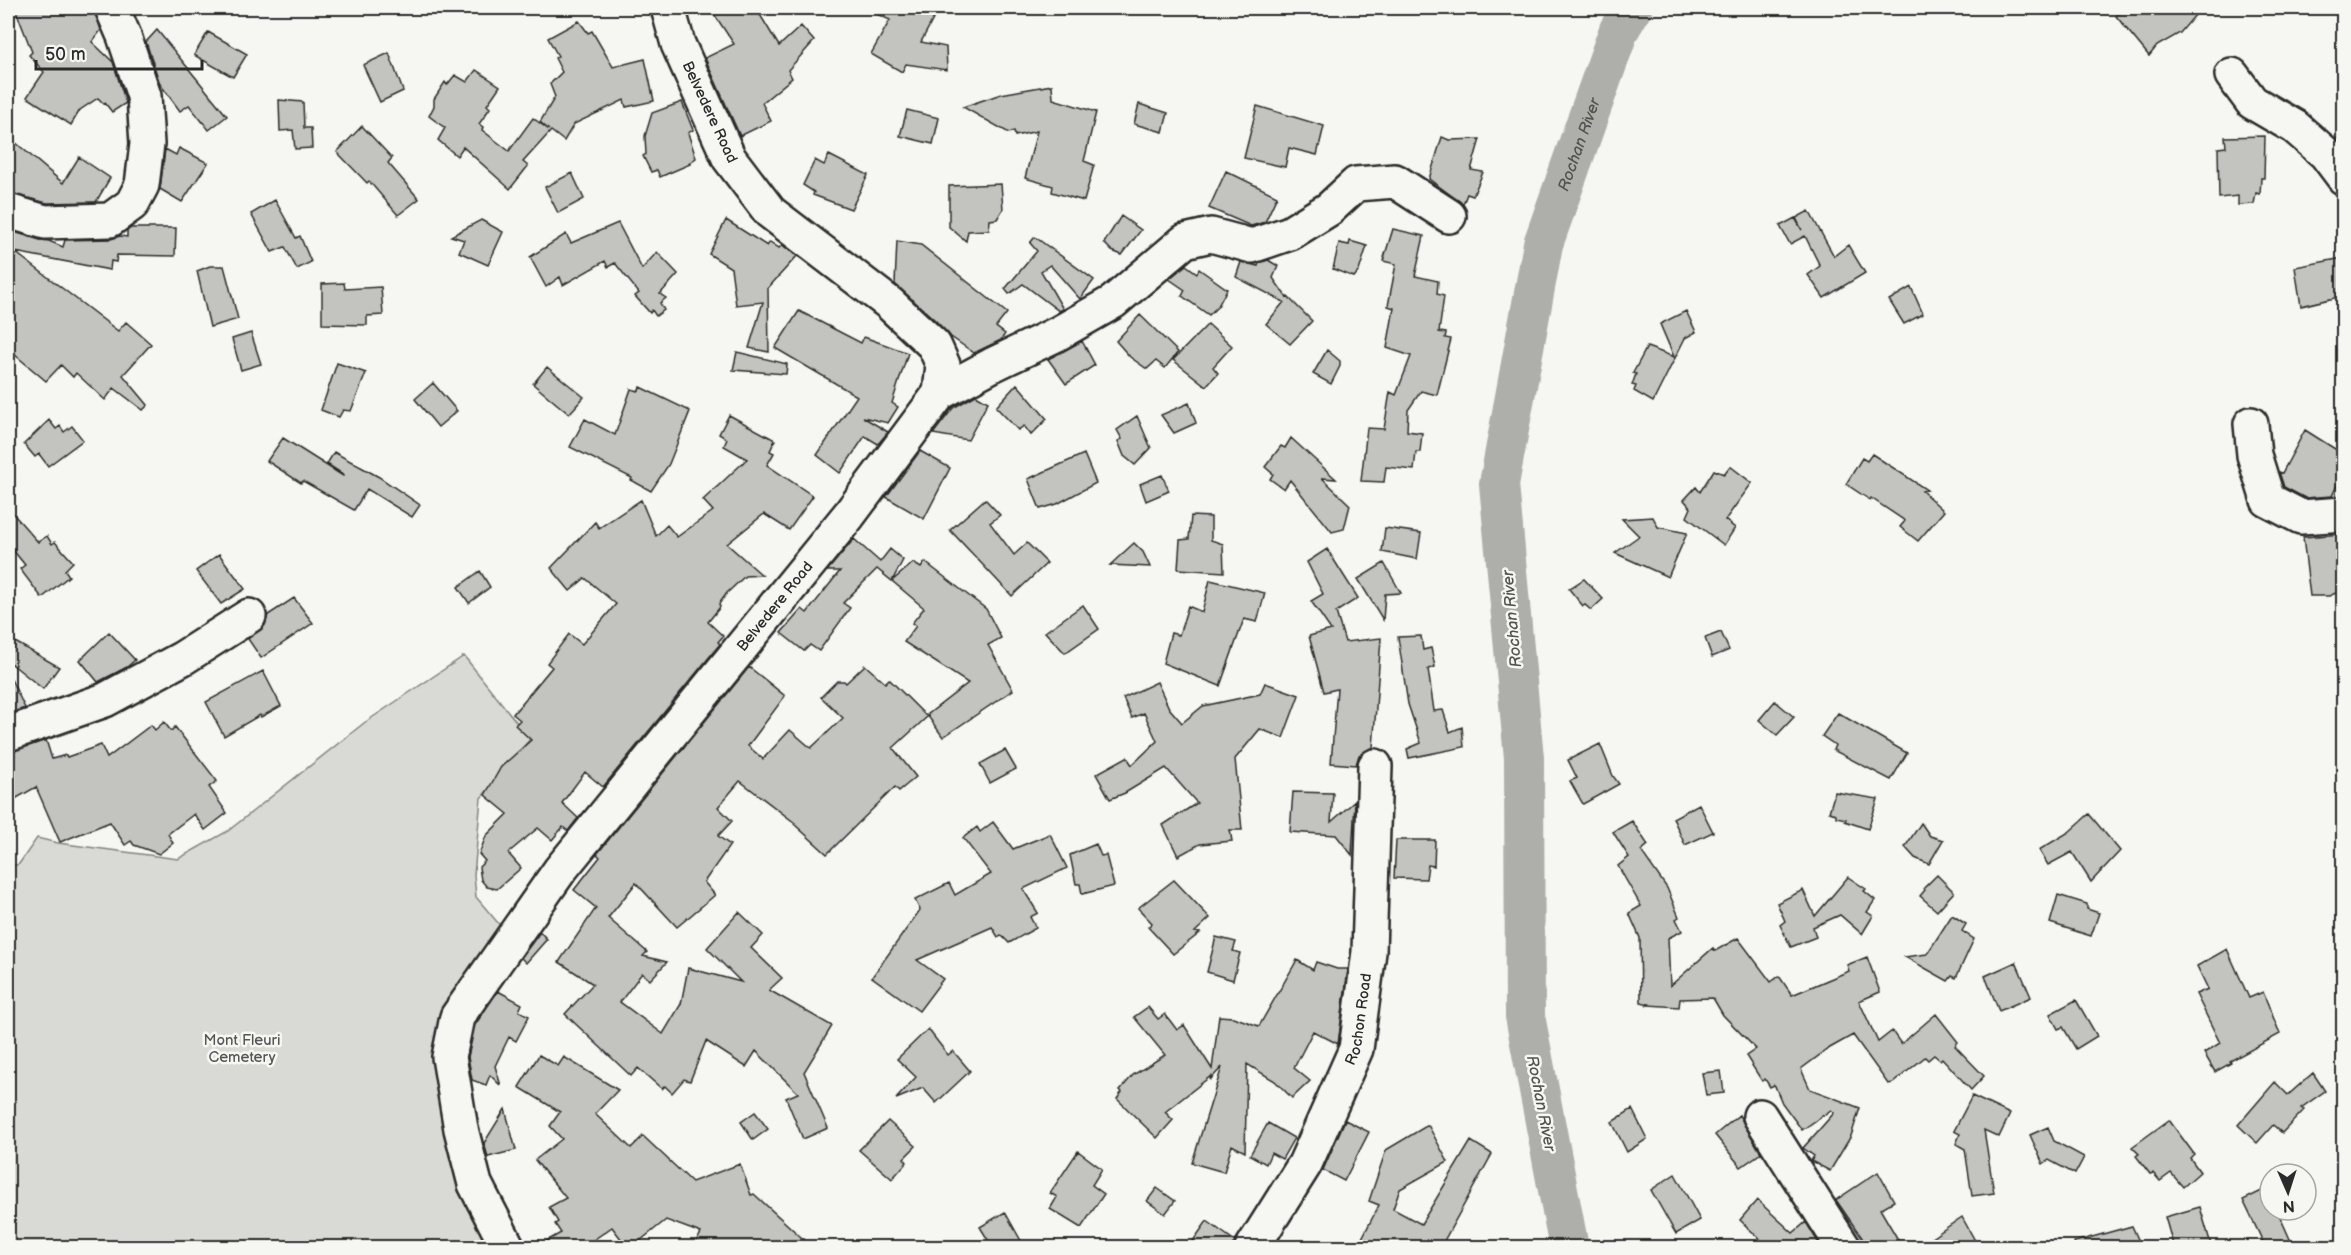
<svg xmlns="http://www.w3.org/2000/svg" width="2351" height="1255" font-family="'Balsamiq Sans',sans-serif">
  <rect width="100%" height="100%" fill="#f6f6f2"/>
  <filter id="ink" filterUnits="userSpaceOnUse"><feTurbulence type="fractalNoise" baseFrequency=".0167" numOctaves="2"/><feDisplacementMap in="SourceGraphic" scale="12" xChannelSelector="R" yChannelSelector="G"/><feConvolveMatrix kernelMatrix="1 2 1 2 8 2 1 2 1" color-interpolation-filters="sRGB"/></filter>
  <g filter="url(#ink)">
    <path fill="#d9d9d5" stroke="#828280" stroke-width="1.5" d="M464,656L530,739L481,798L474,875L476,897L504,930L454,1007L499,1247H8V867L19,864L37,838L58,843L178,859L228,831L364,723Z"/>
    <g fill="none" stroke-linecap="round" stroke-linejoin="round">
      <path stroke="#aeaeab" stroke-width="40" id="s1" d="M1569,1248L1525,1016L1524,758L1499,484L1543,244L1619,30L1632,8"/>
    </g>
    <path fill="#c3c3c0" stroke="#2b2b2b" stroke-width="1.5" d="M15,8H94L101,30L92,42L113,62L126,103L112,112L105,103L104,104L98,98L80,110L71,125L27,97L44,72L29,55L32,52Z
      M710,8H756L779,46L801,26L814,41L788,70L792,78L762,103L771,121L740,136L705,58L734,44Z
      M864,8H939L921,42L946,47L947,70L906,64L902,72L871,54L890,20Z
      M2125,8H2201L2180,33L2157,46L2149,56L2116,16Z
      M579,21L588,33L592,31L613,67L645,59L654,101L626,107L624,100L574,124L564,141L551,131L523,162L528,166L510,189L463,147L457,156L438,140L445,128L429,116L434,106V99L445,82L447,85L455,75L467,82L476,70L500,86L487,105L490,108L479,124L483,127L482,130L509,151L533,118L549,130L540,122L555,97L550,84L562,72L555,58L558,56L548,38Z
      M157,30L227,116L209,130L189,105L180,111L160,84L146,42Z
      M208,32L247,54L233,77L194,55Z
      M389,53L403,91L380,102L363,65Z
      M1052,85L1053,99L1096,112L1084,161L1094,165L1084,201L1052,192L1053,186L1025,178L1037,131L1015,136L1014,131L1009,133L963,107L1001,94Z
      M279,100L303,102L304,128H311L312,148L295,149L293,130L280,131Z
      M682,102L693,130L688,133L696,158L689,163L690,164L660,177L657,170L651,172L643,156L646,154L645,136L652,113Z
      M1139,104L1168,113L1163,132L1134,124Z
      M1257,106L1324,126L1317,155L1289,148L1285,167L1244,158Z
      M907,110L939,118L933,144L900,136Z
      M362,126L392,158L388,163L419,199L398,215L369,181L367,183L337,152Z
      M8,136L63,183L79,157L110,178L96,202L47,203L8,193Z
      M2265,136L2264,178H2261L2260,194L2256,193L2254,204L2238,205V196L2219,198L2218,148L2226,147L2225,137Z
      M1442,137L1449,140L1480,139L1471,170L1483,172L1473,196L1467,194L1463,204L1429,179Z
      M179,148L208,163L182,202L160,189L165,149L176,155Z
      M829,155L868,175L851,209L813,195L814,192L803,185L815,160L824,165Z
      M1226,171L1277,196L1265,222L1251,226L1209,208Z
      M572,173L584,199L558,213L545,187Z
      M1001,184L1003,209L997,219L990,220L989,230L968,231L966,241L949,227V186Z
      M275,200L296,238L300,236L311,262L297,269L285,247L272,252L251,214Z
      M1809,211L1834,256L1848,245L1865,273L1824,298L1808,275L1820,266L1805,236L1790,244L1780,226L1795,218L1802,230L1796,218Z
      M1121,216L1141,230L1122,255L1112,251L1104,243Z
      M481,220L503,232L488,265L459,252L464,240L451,236Z
      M726,220L767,246L770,242L779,248L782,245L797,256L768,288L769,352L749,348L763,302L736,305L731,268L709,254Z
      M618,223L642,269L657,252L678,274L660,294L666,298L660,303L664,310L656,316L652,310L650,313L635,296L639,293L615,263L608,267L605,261L563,285L560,277L546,287L530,257L566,234L571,243Z
      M131,228H176L175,256L117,255L116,262L111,261L110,270L15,252L118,331L126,322L151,344L123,375L148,405L143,410L114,388L105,400L76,373L73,377L61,365L46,381L8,349V230L40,240L49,241L63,247L65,240L111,239L120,236L127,237V231Z
      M1393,229L1424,236L1415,276L1438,281L1437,294L1444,296L1439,332L1446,333L1445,338L1451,339L1437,395L1421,391L1408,410L1407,431L1422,433L1420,452H1416L1414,470L1386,467L1384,482L1361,481L1367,428L1384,429L1390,392L1396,395L1411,356L1387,348L1394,308L1388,306L1396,264L1383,261Z
      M1035,237L1094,280L1080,299L1050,265L1041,271L1063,309L1059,311L1023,284L1009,294L1005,289L1037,251L1030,243Z
      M897,241L921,245L1007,313L996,327L1005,334L1001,340L974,353L951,337L935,320L895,284Z
      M1350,241L1367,246L1359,271L1354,277L1333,269L1339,243L1349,245Z
      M2343,258V296L2301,306L2295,267Z
      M1268,260L1278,266L1273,278L1287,298L1288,297L1312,321L1290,344L1266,324L1284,302L1236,277L1241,262L1258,266L1259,263Z
      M1186,265L1197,273L1199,269L1227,289L1218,306L1209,315L1182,296L1185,290L1169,279Z
      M210,266H224L238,319L210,327L197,271Z
      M344,283L345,289L381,287L383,315L367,316V325L322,324V284Z
      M1911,287L1923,314L1904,324L1889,300Z
      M799,311L861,343L864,337L908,353L892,403L898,407L888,423L863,417L888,432L878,444L865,436L840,473L817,455L857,396L775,348Z
      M1686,311L1696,332L1685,338L1653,402L1634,391L1636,386L1632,385L1636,374L1633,373L1647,347L1674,357L1660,324Z
      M1140,315L1178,352L1165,368L1156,361L1147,369L1130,357L1116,341Z
      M1208,324L1232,346L1213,367L1218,373L1206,386L1173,360Z
      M251,333L261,364L241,370L232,339Z
      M1082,341L1095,365L1066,384L1048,359Z
      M1327,350L1340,361V366L1331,384L1313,374Z
      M737,352L787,364L786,374L733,370Z
      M337,363L366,373L351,411L343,410L339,417L321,410Z
      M547,367L584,397L569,414L533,384Z
      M433,383L457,411L438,427L415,399Z
      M1017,384L1047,419L1031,435L1024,426L1018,430L996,407Z
      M640,387L690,411L669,464L651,491L631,480L632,478L570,447L585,419L615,435L631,389L639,391Z
      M976,395L988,402L968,440L933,434L953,408Z
      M1189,403L1196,423L1174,433L1161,415Z
      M729,415L775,440L770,451L774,453L767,465L813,496L789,530L764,514L727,544L762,575L745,576L727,593L719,604L720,607L708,622L723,636L718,642L720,644L603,787L585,772L562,803L578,818L568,831L563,827L552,840L538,828L508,853L521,868L497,889L487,887L481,880L479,867L485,861L479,854L486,836L508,814L485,795L501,767L531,740L515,725L520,720L513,714L552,667L547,663L569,634L582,644L616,604L585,578L570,591L551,568L595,522L599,528L641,500L656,536L667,525L677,537L713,511L703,500L747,459L724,446L727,439L719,434Z
      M1137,416L1151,448L1135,465L1124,456L1118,441L1122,439L1117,430Z
      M49,420L56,429L60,426L64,432L72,426L83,440L48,466L39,454L35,457L24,444Z
      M2305,430L2343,454V472L2332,496L2305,498L2284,487L2279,472L2282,473Z
      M283,438L343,476L344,475L327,464L334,452L379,477L420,505L412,517L367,489L354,510L303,481L301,483L267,461Z
      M1291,438L1336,479L1322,478L1350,505L1344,529L1332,532L1290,480L1284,489L1270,479L1273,474L1265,467L1281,446L1285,448Z
      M920,451L950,468L924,519L886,497Z
      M1084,454L1096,483L1057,504L1040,509L1028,479Z
      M1872,454L1927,490L1922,491L1944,511L1918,541L1900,527L1905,521L1871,498L1870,500L1846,484L1862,458L1867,461Z
      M1730,466L1752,483L1725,520L1735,528L1724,545L1687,517L1691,508L1684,500L1696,487L1700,492L1714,470L1724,474Z
      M1162,475L1169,491L1146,501L1140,484Z
      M985,499L1000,515L990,523L1014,555L1027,543L1047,563L1012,596L950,530Z
      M8,508L38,542L47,536L52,544L55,542L73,562L65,570L69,576L42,598L20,569L25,565L8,544Z
      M1191,516L1211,517V540L1223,544L1224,572L1178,569L1180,540L1189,539Z
      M1653,517L1658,527L1687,533L1668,577L1615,553L1639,536L1622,519Z
      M1385,528L1421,533L1417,559L1382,552Z
      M2343,534V590L2329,596H2310L2303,537Z
      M854,539L880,562L890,549L903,560L892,581L877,569L843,603L850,608L819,651L810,645L804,651L781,633L802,609L807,613L840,571H827Z
      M1134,543L1143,552L1150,567L1110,565Z
      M1327,549L1358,598L1336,612L1345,642L1381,638L1373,748L1359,755L1356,765L1331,763L1337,689L1324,692L1309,636L1331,630L1311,601L1323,594L1307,562Z
      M219,554L245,589L221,604L196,571Z
      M925,562L986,609L1001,638L988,645L1013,690L943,737L927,715L968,683L904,642L916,626L912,623L924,608L892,581L913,563L921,568Z
      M1384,563L1401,593L1385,594L1383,620L1358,579Z
      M480,571L490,587L469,603L458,587Z
      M1584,579L1603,599L1591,610L1585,605L1583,606L1569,589Z
      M1210,580L1265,593L1257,622L1244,619L1220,686L1163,663L1171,633L1179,635L1188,606L1202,612Z
      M294,598L313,623L261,658L248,639L265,625L268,615Z
      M1083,605L1099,629L1065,653L1045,632Z
      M109,632L135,660L127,667L98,682L80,660Z
      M1721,632L1729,650L1712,657L1705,638Z
      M1421,636L1423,650L1431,648L1435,667L1428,669L1434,711L1443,710L1450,732L1462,727L1464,747L1409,758L1407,749L1421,743L1408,704L1398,637Z
      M8,638L59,667L43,689L8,661Z
      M865,665L885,683L889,679L927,717L893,748L916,777L899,791L895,787L827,854L794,824L795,823L740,781L718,807L732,821L718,836L730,845L704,882L715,895L677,927L636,883L608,918L647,952L643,956L667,962L650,980L642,973L620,1002L663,1034L681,1004L688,968L741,982L707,948L739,912L763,935L751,948L782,978L769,990L832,1026L804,1072L828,1128L803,1139L786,1098L798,1093L756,1051L746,1067L706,1041L690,1081L684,1079L672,1093L665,1086L662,1089L638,1068L631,1076L565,1014L593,984L559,962L596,908L574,890L600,857L597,854L749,667L785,696L748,746L763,759L790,730L811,748L843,718L821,697L837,681H844L846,683Z
      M263,671L281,706L261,717L260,715L224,736L206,702Z
      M8,673L25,708L8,714Z
      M1157,682L1169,708L1182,723L1203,706L1260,694L1265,683L1299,695L1283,738L1260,729L1235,759L1242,830H1230L1232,841L1200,844L1178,856L1163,825L1197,803L1166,768L1125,793L1110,799L1096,774L1127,757L1132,765L1157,741L1144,713L1132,718L1123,698Z
      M1775,701L1794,717L1777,735L1759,720Z
      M1838,713L1907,753L1891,780L1833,750L1835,745L1822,736Z
      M164,722L171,731L175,727L217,781L209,787L227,813L205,830L194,814L168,834L173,843L159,854L134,845L131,841L125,845L110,822L60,842L36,787L8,803V752L46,740L52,759L66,755L67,757L101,745L107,758L151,725L155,730Z
      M1600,744L1613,776L1619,784L1583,804L1570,781L1577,778L1568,760Z
      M1005,750L1016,769L990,783L980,764Z
      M1293,792L1333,793L1331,822L1355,801L1352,855L1336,835L1290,832Z
      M1835,792L1878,799L1868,829L1845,821L1846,819L1836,817V814L1829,812Z
      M1699,804L1713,832L1685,845L1673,818Z
      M2089,814L2120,851L2091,882L2072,852L2048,865L2039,850L2069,832Z
      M1632,821L1648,845L1641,851L1667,888L1679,917L1676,919L1682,931L1668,938L1670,986L1713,948L1715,951L1738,938L1771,982L1779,976L1792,995L1849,971L1847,965L1867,957L1880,992L1859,1001L1878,1042L1892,1031L1901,1044L1936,1014L1958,1042L1955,1046L1984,1076L1971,1090L1942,1058L1940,1060L1934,1055L1928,1060L1925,1057L1893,1083L1888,1084L1853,1035L1828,1049L1801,1069L1810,1089L1860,1108L1851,1136L1830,1171L1811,1161L1814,1156L1803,1148L1834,1113L1831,1110L1802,1130L1782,1103L1775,1086L1774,1085L1770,1087L1765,1079L1762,1081L1746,1056L1756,1049L1723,1015L1713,998L1680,999L1679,1007L1647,1005L1649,1004L1641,1002L1640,938L1629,913L1641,906L1618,866L1629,857L1613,832Z
      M993,822L1013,849L1050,834L1067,868L1023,889L1038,913L1030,917L1036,928L1009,943L1001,935L998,937L992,927L917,960L943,979L919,1011L872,977L920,910L915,900L949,883L955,895L991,874L963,838L977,827L980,832Z
      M1921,823L1930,836L1943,840L1929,864L1915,858L1905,847Z
      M1396,840H1435L1434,866L1428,865L1426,879L1394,878Z
      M1096,844L1101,856L1106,855L1114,886L1082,894L1080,884H1076L1070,855Z
      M1937,875L1954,892L1937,911L1920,896L1925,890L1924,888Z
      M1848,877L1866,889L1864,891L1875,900L1867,912L1873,916L1862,934L1840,915L1813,927L1816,937L1791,947L1780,925L1785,921L1777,903L1803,890L1815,916Z
      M1174,880L1210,918L1195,932L1200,933L1173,954L1148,927L1152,923L1138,908Z
      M2058,895L2087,904V909L2099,913L2091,936L2050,923Z
      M1952,915L1966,924L1962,931L1974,939L1956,978L1952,976L1948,981L1905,957L1927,954Z
      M540,932L547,939L526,963L521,958Z
      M1216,937L1236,942L1233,951L1240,953L1233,980L1207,972Z
      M2227,949L2249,998L2263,992L2280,1034L2230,1061L2231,1063L2215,1072L2204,1053L2220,1043L2196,994L2208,989L2197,966Z
      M1297,960L1313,970L1316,962L1337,969H1348L1338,1044L1313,1031L1294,1068L1310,1081L1292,1098L1275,1081L1247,1064L1245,1152L1232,1145L1224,1172L1192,1163L1222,1067L1210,1080L1211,1076L1165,1112L1173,1120L1157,1138L1117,1099L1122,1092L1120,1090L1133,1075L1165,1055L1134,1017L1148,1007L1158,1019L1165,1014L1177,1030L1184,1025L1212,1069L1219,1016L1233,1017L1259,1026Z
      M2016,962L2031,997L1999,1011L1985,976Z
      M498,991L522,1004L519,1011L529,1016L516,1041L509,1037L495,1066L501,1086L490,1075L486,1085L472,1080L468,1057L475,1025Z
      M2076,1000L2097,1036L2076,1049L2063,1027L2058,1029L2050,1014Z
      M928,1029L948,1055L953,1051L970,1071L936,1103L923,1088L896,1099L916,1077L897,1059Z
      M539,1055L558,1066L564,1057L618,1090L595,1114L631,1148L643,1136L692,1182L740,1164L751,1195L754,1194L813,1248H693L701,1233L666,1220L631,1248H628L612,1227L582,1248H534L561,1233L555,1224L558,1222L549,1207L566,1198L535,1160L562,1139L550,1126L560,1112L519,1087Z
      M1721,1071L1724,1093L1706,1095L1702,1073Z
      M2313,1073L2325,1091L2301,1108L2304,1110L2282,1133L2273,1125L2257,1143L2238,1125L2275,1082L2288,1095Z
      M1972,1096L2010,1114L1999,1137L1984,1130L1994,1193L1972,1196L1965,1149L1956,1144L1960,1134L1954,1131Z
      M505,1109L516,1150L488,1157L484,1143Z
      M1632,1109L1647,1139L1627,1152L1612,1122Z
      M755,1112L768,1129L753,1140L741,1122Z
      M1739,1115L1761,1153L1741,1167L1715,1135Z
      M1345,1120L1369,1132L1344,1181L1323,1170Z
      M2169,1120L2194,1154L2190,1158L2200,1172L2183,1187L2171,1173L2160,1181L2153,1173L2150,1174L2136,1156L2139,1154L2132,1147Z
      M888,1121L916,1146L904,1158L907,1162L892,1179L859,1150Z
      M1268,1123L1294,1138L1282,1159L1271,1153L1266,1164L1250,1155Z
      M1428,1125L1448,1162L1400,1189L1393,1209L1421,1224L1471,1141L1492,1154L1440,1248H1357L1379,1205L1369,1201L1386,1150Z
      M2048,1127L2054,1141L2084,1157L2075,1174L2049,1160L2043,1164L2030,1135Z
      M1078,1151L1102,1169L1092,1185L1104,1194L1081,1228L1050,1209L1057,1197L1050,1193Z
      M1878,1172L1894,1201L1880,1209L1903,1248H1869L1836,1200Z
      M1675,1174L1700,1220L1676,1234L1651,1190Z
      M2270,1187V1210H2277L2294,1248H2266L2243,1200Z
      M1157,1188L1175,1201L1165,1214L1147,1201Z
      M1757,1200L1793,1233L1806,1222L1821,1247L1769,1248L1740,1220Z
      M2200,1207L2212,1248H2174L2165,1217Z
      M1005,1212L1025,1248H993L980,1227Z
      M1962,1217L1979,1248H1917Z
      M1207,1221L1235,1241L1233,1248H1188Z
      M2132,1226L2142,1248H2075L2074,1242Z"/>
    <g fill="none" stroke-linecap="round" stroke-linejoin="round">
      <defs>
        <g id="minor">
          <path d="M2232,75L2252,102L2295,127L2326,154L2344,178"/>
          <path d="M8,211L45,222L110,220L132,204L142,185L147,144L144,96L124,36L112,8"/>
          <path d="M940,393L992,365L1057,334L1113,302L1185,241L1211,235L1252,246L1290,233L1329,209L1356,184L1395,181L1449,216"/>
          <path d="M2251,424L2254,455L2268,500L2301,517L2344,514"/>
          <path d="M8,734L105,700L183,658L249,616"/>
          <path d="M1760,1116L1844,1248"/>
          <path id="s2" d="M508,1248L475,1184L461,1129L449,1057L457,1017L560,870L849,515L940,393L943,365L934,345L889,303L770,212L729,158L678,44L668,8"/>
          <path id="s3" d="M1252,1248L1305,1164L1356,1049L1369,952L1375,766"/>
        </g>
      </defs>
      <use href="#minor" stroke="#2b2b2b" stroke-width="38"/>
      <use href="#minor" stroke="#f6f6f2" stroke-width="33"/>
    </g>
  </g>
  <g text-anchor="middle" stroke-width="5" stroke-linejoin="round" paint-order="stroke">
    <g font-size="15" fill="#2b2b2b" stroke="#f6f6f2">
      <text transform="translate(710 112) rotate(65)" y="5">Belvedere Road</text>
      <text dy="5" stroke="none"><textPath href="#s2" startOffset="762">Belvedere Road</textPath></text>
      <text dy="5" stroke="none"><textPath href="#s3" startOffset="255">Rochon Road</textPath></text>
    </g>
    <g font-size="15" fill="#565656" stroke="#f6f6f2">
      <text x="242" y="1045">Mont Fleuri<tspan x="242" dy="17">Cemetery</tspan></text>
    </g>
    <g font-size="16" font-style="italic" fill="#525251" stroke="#f6f6f2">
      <text dy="6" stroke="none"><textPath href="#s1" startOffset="1119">Rochan River</textPath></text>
      <text transform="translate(1511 619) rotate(-95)" y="6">Rochan River</text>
      <text transform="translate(1542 1103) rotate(79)" y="6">Rochan River</text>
    </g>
  </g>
  <rect width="2351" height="1255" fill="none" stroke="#f6f6f2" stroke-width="30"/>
  <rect x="15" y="15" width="2321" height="1225" fill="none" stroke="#2b2b2b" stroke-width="2" filter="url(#ink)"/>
  <g transform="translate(2288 1192) rotate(177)"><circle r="28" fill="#f6f6f2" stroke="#a5a5a2" stroke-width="1.5"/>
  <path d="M0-4.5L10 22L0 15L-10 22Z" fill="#2b2b2b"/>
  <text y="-9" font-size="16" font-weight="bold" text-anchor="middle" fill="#2b2b2b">N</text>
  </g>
  <path d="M36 60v9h166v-9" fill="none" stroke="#2b2b2b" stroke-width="3"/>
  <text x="45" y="60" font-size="18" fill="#2b2b2b" stroke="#f6f6f2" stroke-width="4.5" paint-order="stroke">50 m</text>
</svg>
